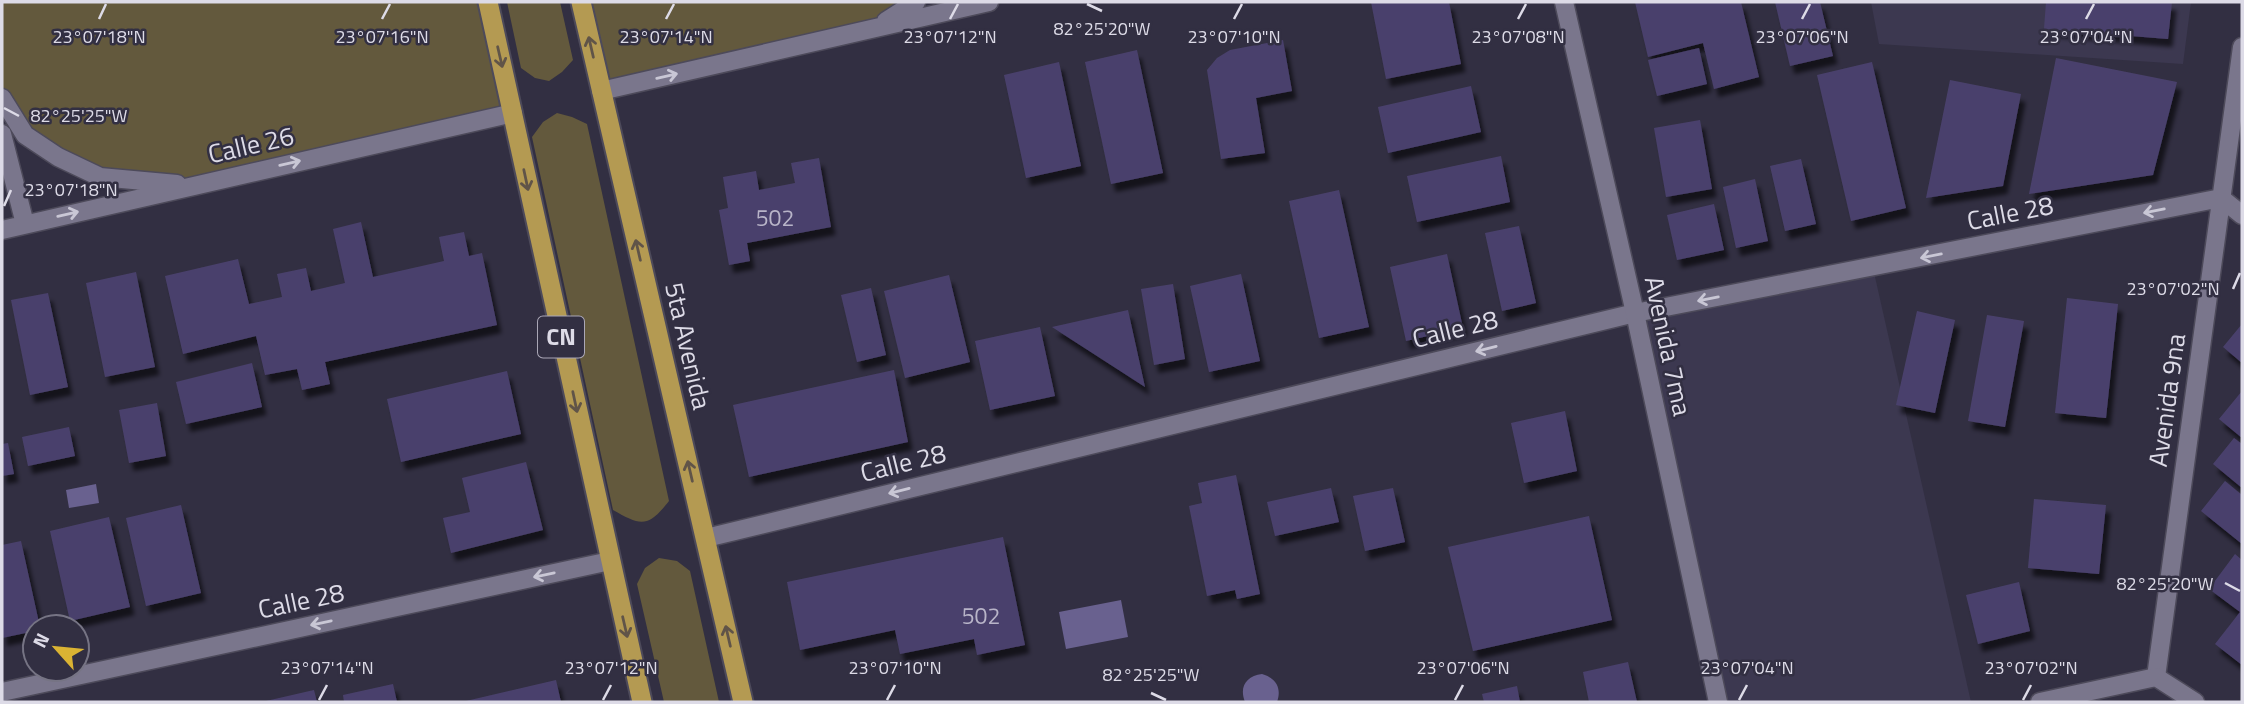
<svg xmlns="http://www.w3.org/2000/svg" width="2244" height="704" font-family="'Titillium Web',sans-serif">
  <defs>
    <filter id="shadow"><feDropShadow dx="4.5" dy="8" stdDeviation="2" flood-color="#0009"/></filter>
  </defs>
  <rect width="100%" height="100%" fill="#322f42"/>
  <path fill="#3c3850" d="M1871,2H2191L2183,64L1879,44Z
    M1873,268L1971,702H1718L1635,313Z"/>
  <path fill="#63593d" d="M2,2H488L513,113L192,186L100,177L58,157L2,98Z
    M507,2H560L573,60L562,72L549,81L535,78L521,68Z
    M581,2H916L874,28L601,91Z
    M557,113L572,117L587,124L669,501C648,528 641,526 613,510L532,137L543,122Z
    M659,558L677,561L690,571L719,702H664L637,584L645,568Z"/>
  <path fill="#69618f" d="M96,484L99,503L69,508L66,490Z
    M1121,600L1128,637L1066,649L1059,612Z
    M1262,674C1276,678 1282,688 1277,702H1245C1239,687 1246,676 1262,674Z"/>
  <path fill="#4a416c" filter="url(#shadow)" d="M1371,2H1449L1461,64L1386,79Z
    M1635,2H1741L1759,77L1714,89L1703,43L1648,57Z
    M1775,2H1820L1833,56L1790,66Z
    M2046,2H2172L2168,39L2044,29Z
    M1283,40L1292,91L1256,98L1265,153L1221,159L1207,70L1217,58L1230,50Z
    M1699,48L1707,84L1657,96L1648,60Z
    M1137,50L1163,173L1111,184L1085,62Z
    M2056,58L2177,82L2153,175L2029,194Z
    M1059,62L1081,166L1026,178L1004,75Z
    M1872,62L1906,208L1851,221L1817,75Z
    M1950,80L2021,94L2003,186L1926,198Z
    M1471,86L1481,132L1388,153L1378,107Z
    M1700,120L1712,189L1666,197L1654,128Z
    M1501,156L1510,202L1417,222L1407,176Z
    M819,158L831,227L747,243L750,261L729,265L719,210L728,208L723,177L756,171L759,190L795,183L791,163Z
    M1801,159L1816,224L1785,231L1770,166Z
    M1755,179L1768,241L1736,248L1723,187Z
    M1339,190L1369,327L1319,338L1289,201Z
    M1714,204L1724,250L1677,260L1667,215Z
    M361,222L373,277L444,261L439,237L464,232L469,256L482,253L497,325L325,362L330,384L302,390L297,369L265,375L256,336L183,354L165,276L238,259L249,304L282,297L277,274L306,268L311,291L345,283L333,229Z
    M1519,226L1536,303L1502,311L1485,233Z
    M1447,254L1463,328L1406,341L1390,267Z
    M136,272L155,367L105,377L86,283Z
    M1241,274L1260,361L1209,372L1190,286Z
    M949,275L970,362L905,378L884,291Z
    M1173,284L1185,359L1154,365L1141,289Z
    M871,288L886,355L857,362L841,295Z
    M48,293L68,387L30,395L11,300Z
    M2067,298L2118,304L2106,418L2055,413Z
    M1128,310L1145,387L1052,327Z
    M1917,311L1955,320L1935,413L1896,405Z
    M1987,315L2024,321L2005,427L1968,421Z
    M2242,324V363L2223,347Z
    M1040,327L1055,396L990,410L975,341Z
    M252,363L262,407L186,424L176,382Z
    M894,370L908,442L749,477L733,405Z
    M507,371L521,434L401,462L387,399Z
    M2242,391V438L2219,419Z
    M157,403L166,456L129,463L119,410Z
    M1565,411L1577,471L1524,483L1511,423Z
    M69,427L75,456L28,466L22,437Z
    M2234,438L2242,444V488L2213,464Z
    M8,443L14,474L2,476V444Z
    M526,462L543,530L451,553L443,518L470,512L462,478Z
    M1236,475L1260,594L1237,599L1235,590L1207,596L1189,506L1202,503L1198,483Z
    M2225,481L2242,495V544L2201,511Z
    M1331,488L1339,522L1275,536L1267,502Z
    M1393,488L1405,542L1365,551L1353,496Z
    M2034,499L2106,505L2099,574L2028,568Z
    M181,505L201,593L146,606L126,518Z
    M1589,516L1612,620L1473,651L1448,547Z
    M109,517L130,607L70,621L50,531Z
    M1003,537L1025,645L977,655L974,639L900,654L895,630L800,650L787,582Z
    M21,541L40,627H35V631L2,638V545Z
    M2235,554L2242,560V665L2215,644L2240,612L2209,589Z
    M2019,582L2030,631L1978,644L1966,595Z
    M1628,662L1637,702H1589L1583,672Z
    M556,680L561,702H467L466,701Z
    M393,684L397,702H344L343,695Z
    M1517,686L1520,702H1484L1482,694Z
    M314,690L317,702H267L266,701Z"/>
  <g fill="none" stroke-linecap="round" stroke-linejoin="round">
    <defs>
      <path id="minor" d="M886,21L916,2
        M601,91L989,2
        M2,98L25,135L58,157L100,177L177,184
        M2,134L25,224
        M2,230L513,113
        M706,538L1635,313L2221,198L2242,215
        M2156,677L2242,47
        M2,692L610,561"/>
      <path id="secondary" d="M1564,2L1635,313L1718,702
        M2156,677L2195,702
        M2040,702L2156,677"/>
      <path id="trunk" d="M488,2L642,702
        M581,2L743,702"/>
    </defs>
    <use href="#minor" stroke="#4d4a5a" stroke-width="21"/>
    <use href="#secondary" stroke="#4d4a5a" stroke-width="21"/>
    <use href="#trunk" stroke="#4d4a5a" stroke-width="23"/>
    <use href="#minor" stroke="#7a768c" stroke-width="18"/>
    <use href="#secondary" stroke="#7a768c" stroke-width="18"/>
    <use href="#trunk" stroke="#b49a52" stroke-width="19"/>
  </g>
  <defs><path id="oneway-shaft" d="M-6 0H5M1.5-3L5.5 0L1.5 3" fill="none" stroke-width="1.6" stroke-linecap="round" stroke-linejoin="round" transform="scale(1.75)"/></defs>
  <g stroke="#605448">
    <use href="#oneway-shaft" transform="translate(591 47) rotate(-103)"/>
    <use href="#oneway-shaft" transform="translate(500 57) rotate(77)"/>
    <use href="#oneway-shaft" transform="translate(526 180) rotate(78)"/>
    <use href="#oneway-shaft" transform="translate(638 250) rotate(-103)"/>
    <use href="#oneway-shaft" transform="translate(575 402) rotate(78)"/>
    <use href="#oneway-shaft" transform="translate(690 471) rotate(-103)"/>
    <use href="#oneway-shaft" transform="translate(625 627) rotate(77)"/>
    <use href="#oneway-shaft" transform="translate(728 636) rotate(-103)"/>
  </g>
  <g stroke="#c9c7d5">
    <use href="#oneway-shaft" transform="translate(667 76) rotate(-13)"/>
    <use href="#oneway-shaft" transform="translate(290 163) rotate(-13)"/>
    <use href="#oneway-shaft" transform="translate(2154 211) rotate(169)"/>
    <use href="#oneway-shaft" transform="translate(68 214) rotate(-13)"/>
    <use href="#oneway-shaft" transform="translate(1931 256) rotate(169)"/>
    <use href="#oneway-shaft" transform="translate(1708 299) rotate(169)"/>
    <use href="#oneway-shaft" transform="translate(1486 349) rotate(166)"/>
    <use href="#oneway-shaft" transform="translate(899 491) rotate(166)"/>
    <use href="#oneway-shaft" transform="translate(544 575) rotate(168)"/>
    <use href="#oneway-shaft" transform="translate(321 623) rotate(168)"/>
  </g>
  <path fill="none" stroke="#dddbe7" stroke-width="2.5" d="M1087,4L1102,11M99,19L106,4M382,19L390,4M666,19L674,4M950,19L958,4M1234,19L1242,4M1518,19L1526,4M1802,19L1810,4M2086,19L2094,4M4,108L19,116M4,206L11,190M2233,289L2240,273M2225,583L2240,591M1151,693L1166,700M319,700L327,685M603,700L611,685M887,700L895,685M1455,700L1463,685M1739,700L1747,685M2023,700L2031,685"/>
  <g text-anchor="middle" stroke-width="5" stroke-linejoin="round" paint-order="stroke">
    <g font-size="23" fill="#b8b4c8">
      <text x="775" y="226">502</text>
      <text x="981" y="624">502</text>
    </g>
    <rect fill="#322f42" stroke="#aaa7b6" stroke-width="2" x="538" y="316.5" width="46" height="41" rx="5"/>
    <g font-size="24" font-weight="bold" fill="#dddbe7">
      <text x="561" y="345">CN</text>
    </g>
    <g font-size="26" fill="#dddbe7" stroke="#322f42">
      <text transform="translate(251 145) rotate(-13)" y="9">Calle 26</text>
      <text transform="translate(2010 213) rotate(-11)" y="9">Calle 28</text>
      <text transform="translate(1455 329) rotate(-14)" y="9">Calle 28</text>
      <text transform="translate(688 346) rotate(77)" y="9">5ta Avenida</text>
      <text transform="translate(1668 346) rotate(78)" y="9">Avenida 7ma</text>
      <text transform="translate(2167 400) rotate(-82)" y="9">Avenida 9na</text>
      <text transform="translate(903 463) rotate(-14)" y="9">Calle 28</text>
      <text transform="translate(301 601) rotate(-12)" y="9">Calle 28</text>
    </g>
  </g>
  <g font-size="18" text-anchor="middle" fill="#dddbe7" stroke="#322f42" stroke-width="5" stroke-linejoin="round" paint-order="stroke">
    <text x="1102" y="35">82°25'20"W</text>
    <text x="99" y="43">23°07'18"N</text>
    <text x="382" y="43">23°07'16"N</text>
    <text x="666" y="43">23°07'14"N</text>
    <text x="950" y="43">23°07'12"N</text>
    <text x="1234" y="43">23°07'10"N</text>
    <text x="1518" y="43">23°07'08"N</text>
    <text x="1802" y="43">23°07'06"N</text>
    <text x="2086" y="43">23°07'04"N</text>
    <text x="79" y="122">82°25'25"W</text>
    <text x="71" y="196">23°07'18"N</text>
    <text x="2173" y="295">23°07'02"N</text>
    <text x="2165" y="590">82°25'20"W</text>
    <text x="327" y="674">23°07'14"N</text>
    <text x="611" y="674">23°07'12"N</text>
    <text x="895" y="674">23°07'10"N</text>
    <text x="1463" y="674">23°07'06"N</text>
    <text x="1747" y="674">23°07'04"N</text>
    <text x="2031" y="674">23°07'02"N</text>
    <text x="1151" y="681">82°25'25"W</text>
  </g>
  <rect width="2244" height="704" fill="none" stroke="#dddbe7" stroke-width="7"/>
  <g transform="translate(56 648) rotate(297)"><circle r="33" fill="#322f42" stroke="#767484" stroke-width="2"/>
  <path d="M0-5L12 26L0 18L-12 26Z" fill="#dab333"/>
  <text y="-10" font-size="19" font-weight="bold" text-anchor="middle" fill="#dddbe7">N</text>
  </g>
</svg>
